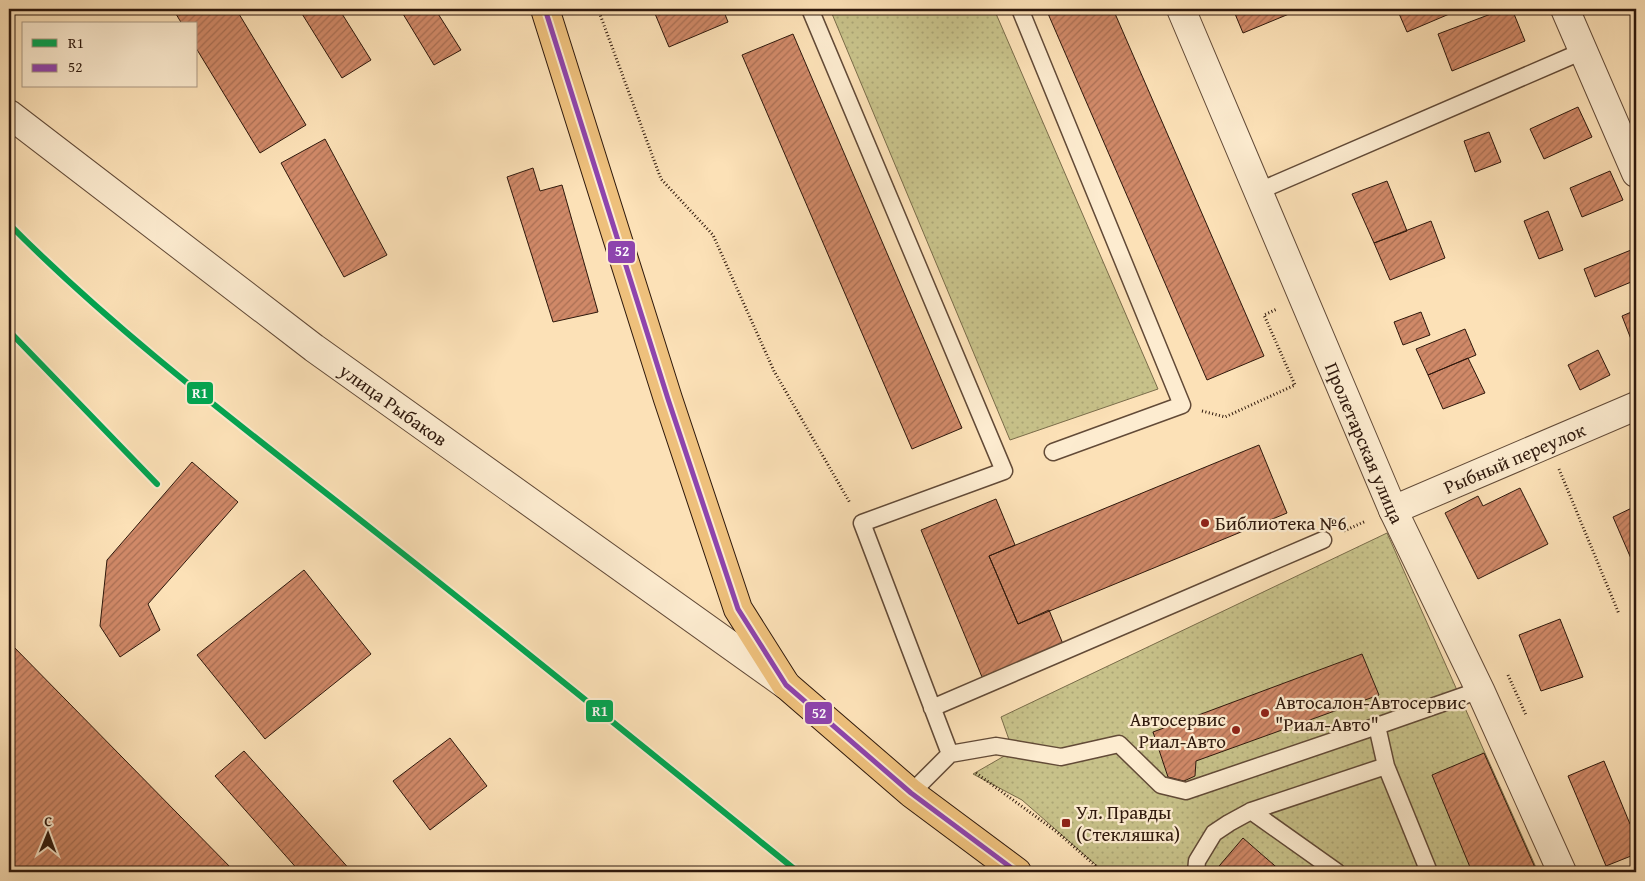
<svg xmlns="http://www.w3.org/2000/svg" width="1645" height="881" font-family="'Gentium Book Plus',serif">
  <defs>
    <pattern id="grass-dots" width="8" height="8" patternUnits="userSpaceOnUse" patternTransform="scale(1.25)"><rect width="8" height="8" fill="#c7c189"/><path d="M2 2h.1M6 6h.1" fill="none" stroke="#aba575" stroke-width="1.8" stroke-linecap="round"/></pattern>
    <pattern id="building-hatch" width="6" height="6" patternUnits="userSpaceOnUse" patternTransform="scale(1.25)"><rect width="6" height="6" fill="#d08968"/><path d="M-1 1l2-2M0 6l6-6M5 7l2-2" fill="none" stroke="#a96f54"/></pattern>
  </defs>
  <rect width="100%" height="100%" fill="#fce1b7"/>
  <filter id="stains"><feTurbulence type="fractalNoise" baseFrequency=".004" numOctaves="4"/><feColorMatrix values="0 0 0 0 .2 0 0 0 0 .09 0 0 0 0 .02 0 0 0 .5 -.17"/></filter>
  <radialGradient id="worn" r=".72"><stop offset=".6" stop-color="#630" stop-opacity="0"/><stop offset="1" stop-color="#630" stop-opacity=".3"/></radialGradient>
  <path fill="url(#grass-dots)" stroke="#7a6c4a" d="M830,9H994L1158,389L1010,440Z
    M1387,533L1538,872H1104L1022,800L973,774L1013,751L1001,717Z"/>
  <path fill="url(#building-hatch)" stroke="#2e180c" d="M173,9H236L306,125L260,153L196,48V24H182Z
    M299,9H339L371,60L342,78Z
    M400,9H435L461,50L434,65Z
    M653,9H723L728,22L669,47Z
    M1046,9H1113L1264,356L1207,380Z
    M1233,9H1301L1243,33Z
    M1397,9H1461L1407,32Z
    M1504,9H1512L1525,41L1452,71L1438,34Z
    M793,34L962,428L912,449L742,55Z
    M1578,107L1592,137L1544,159L1530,129Z
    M1489,132L1501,162L1475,172L1464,141Z
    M325,139L387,255L344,277L281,163Z
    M533,168L540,191L562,185L598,312L553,322L507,177Z
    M1610,171L1623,200L1582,217L1570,188Z
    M1387,181L1407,231L1374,243L1352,194Z
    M1548,211L1563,250L1539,259L1524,221Z
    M1431,221L1445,258L1390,280L1374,243Z
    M1636,248V280L1595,297L1584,269Z
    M1636,310V352L1622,316Z
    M1421,312L1430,335L1403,345L1394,322Z
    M1465,329L1476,355L1428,375L1416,349Z
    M1598,350L1610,375L1580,390L1568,365Z
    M1468,358L1485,393L1443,409L1428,375Z
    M1259,445L1287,513L1018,624L989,556Z
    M192,462L238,502L148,604L160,630L120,657L100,626L107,560Z
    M1520,488L1548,544L1478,579L1445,513L1478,496L1483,506Z
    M996,499L1015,545L989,556L1018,624L1049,610L1063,644L982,677L921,530Z
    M1636,506V570L1613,517Z
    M304,570L371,654L265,739L197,655Z
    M1560,619L1583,677L1541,691L1519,635Z
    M9,642L235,872H9Z
    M1362,654L1379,695L1196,761L1195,776L1184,781L1168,777L1153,732Z
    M450,738L487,786L430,830L393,781Z
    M244,751L352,872H300L215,776Z
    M1484,753L1537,872H1472L1432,775Z
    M1604,761L1630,824L1636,821V854L1606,866L1568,776Z
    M1243,838L1259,852L1282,872H1214Z"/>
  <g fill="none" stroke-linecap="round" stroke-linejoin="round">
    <defs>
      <path id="lane" d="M810,9L1004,471L862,523L950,754
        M1020,9L1182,405L1053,452
        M1259,191L1583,51
        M932,708L1323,540
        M1386,766L1429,872
        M911,793L950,754L996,746L1061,757L1119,744L1161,785L1186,791L1377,726
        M1251,811L1337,872
        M1196,872L1197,861L1214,833L1229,823L1251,811L1386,766L1377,726L1480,690"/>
      <g id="street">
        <path id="s1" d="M1181,9L1393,510L1480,690L1562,872"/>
        <path d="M1565,9L1636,173"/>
        <path id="s2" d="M9,114L314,348L786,685"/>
        <path id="s3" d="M1393,510L1636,406"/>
      </g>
      <path id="primary" d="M545,9L668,399L738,609L786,685L911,793L1017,872"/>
    </defs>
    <use href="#lane" stroke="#624a37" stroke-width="19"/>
    <use href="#street" stroke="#624a37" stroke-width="30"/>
    <use href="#primary" stroke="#2e180c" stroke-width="30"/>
    <path stroke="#2e180c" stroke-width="3" stroke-dasharray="1 2.5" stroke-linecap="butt" d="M598,9L661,179L713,235L774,371L850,503
      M1202,411L1225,417L1295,385L1264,315L1277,309
      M1559,469L1619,614
      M1344,531L1366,521
      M1508,675L1526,715
      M976,773L1057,832L1097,867L1100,872"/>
    <use href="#lane" stroke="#fdecd0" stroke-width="16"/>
    <use href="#street" stroke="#fdecd0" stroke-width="28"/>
    <use href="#primary" stroke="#eec07c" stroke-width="28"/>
    <defs>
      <path id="bus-1" d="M545,9L668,399L738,609L786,685L911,793L1017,872"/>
    </defs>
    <use href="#bus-1" stroke="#fdecd0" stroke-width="9"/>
    <use href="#bus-1" stroke="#8e44ad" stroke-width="5"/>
    <defs>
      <path id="rail-1" d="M9,224C122,338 252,434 378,534C519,645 658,759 798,872
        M9,331L157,484"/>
    </defs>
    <use href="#rail-1" stroke="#fdecd0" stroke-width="10"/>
    <use href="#rail-1" stroke="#00a651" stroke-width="6"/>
  </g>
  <g fill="#8f2418" stroke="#fdecd0" stroke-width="2">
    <circle cx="1205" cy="523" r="5"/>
    <circle cx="1265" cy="713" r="5"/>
    <circle cx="1236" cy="730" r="5"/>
    <rect x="1061" y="818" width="10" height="10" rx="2.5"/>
  </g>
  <g text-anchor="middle" stroke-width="4.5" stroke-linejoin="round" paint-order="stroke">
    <g font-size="19" fill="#2e180c" stroke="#fdecd0">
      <text dy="7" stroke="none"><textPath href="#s2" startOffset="482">улица Рыбаков</textPath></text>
      <text dy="7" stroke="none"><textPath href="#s1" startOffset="471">Пролетарская улица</textPath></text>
      <text dy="7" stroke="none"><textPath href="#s3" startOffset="132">Рыбный переулок</textPath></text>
    </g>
    <g font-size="19" fill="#2e180c" stroke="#fdecd0" text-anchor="start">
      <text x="1215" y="530">Библиотека №6</text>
      <text x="1275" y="709">Автосалон-Автосервис<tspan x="1275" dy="22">"Риал-Авто"</tspan></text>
      <text x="1226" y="726" text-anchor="end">Автосервис<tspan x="1226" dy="22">Риал-Авто</tspan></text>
      <text x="1076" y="819">Ул. Правды<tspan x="1076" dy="22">(Стекляшка)</tspan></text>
    </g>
  </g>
  <g stroke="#fdecd0" stroke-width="2">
    <rect x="607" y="240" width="29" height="24" rx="5" fill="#8e44ad"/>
    <rect x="186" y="381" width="28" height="24" rx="5" fill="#00a651"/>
    <rect x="585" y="699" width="29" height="24" rx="5" fill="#00a651"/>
    <rect x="804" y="701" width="29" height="24" rx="5" fill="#8e44ad"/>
  </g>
  <g font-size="14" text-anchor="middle" font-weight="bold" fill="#fff">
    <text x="622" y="256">52</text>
    <text x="200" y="398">R1</text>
    <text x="600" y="716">R1</text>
    <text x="819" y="718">52</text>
  </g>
  <rect width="1645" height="881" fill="none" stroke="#fce1b7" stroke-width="30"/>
  <rect x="10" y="10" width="1625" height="861" fill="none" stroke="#2e180c" stroke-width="2.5"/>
  <rect x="15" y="15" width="1615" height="851" fill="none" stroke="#2e180c"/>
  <rect x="22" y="22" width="175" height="65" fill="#fdecd0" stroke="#aa9782"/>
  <rect x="32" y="39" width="25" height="8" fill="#00a651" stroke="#aa9782"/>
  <text x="68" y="48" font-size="15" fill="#2e180c">R1</text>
  <rect x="32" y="64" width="25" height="8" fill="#8e44ad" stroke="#aa9782"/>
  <text x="68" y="72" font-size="15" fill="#2e180c">52</text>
  <g transform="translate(48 834) rotate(1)" stroke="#fdecd0" stroke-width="4" paint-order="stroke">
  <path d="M0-4L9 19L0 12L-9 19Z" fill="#2e180c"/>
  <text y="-8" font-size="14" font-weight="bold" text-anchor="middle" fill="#2e180c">С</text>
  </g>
  <rect width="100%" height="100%" filter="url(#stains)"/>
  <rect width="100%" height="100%" fill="url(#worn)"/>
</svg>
